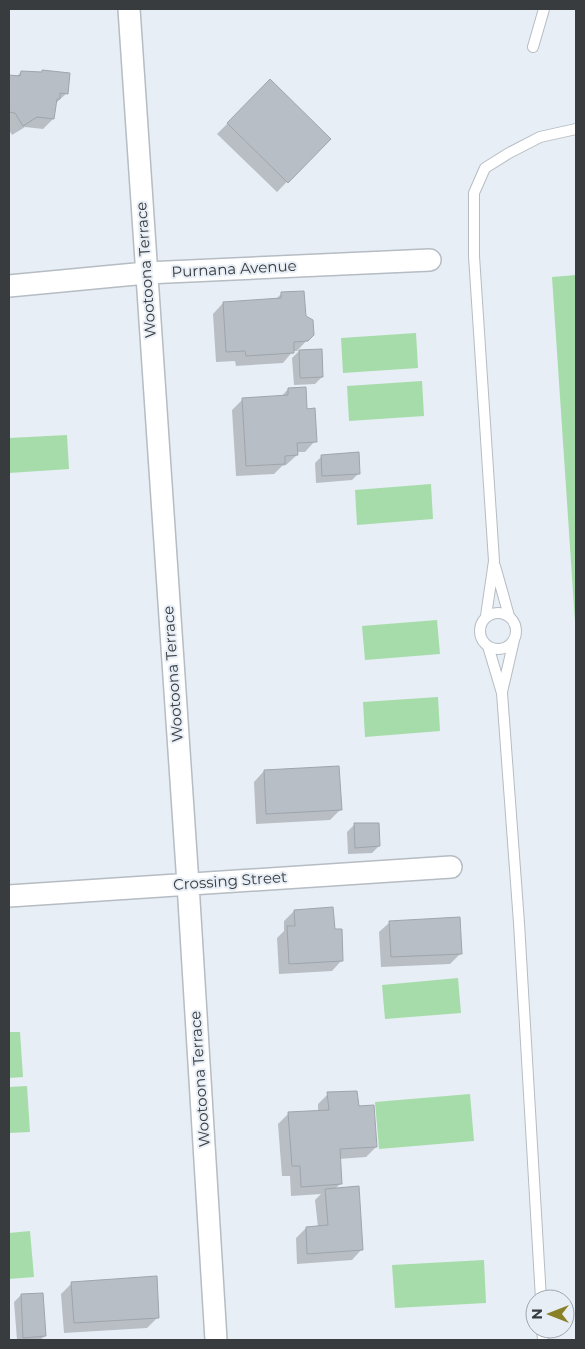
<svg xmlns="http://www.w3.org/2000/svg" width="585" height="1349" font-family="Montserrat,sans-serif">
  <rect width="100%" height="100%" fill="#e7eef6"/>
  <path fill="#a6dca9" d="M576,275V637L552,277Z
    M416,333L418,368L343,373L341,338Z
    M422,381L424,416L349,421L347,386Z
    M67,435L69,469L9,473V438Z
    M431,484L433,519L357,525L355,490Z
    M437,620L440,654L365,660L362,626Z
    M438,697L440,731L365,737L363,702Z
    M458,978L461,1013L385,1019L382,985Z
    M9,1032H20L23,1077L9,1078Z
    M27,1086L30,1132L9,1133V1087Z
    M470,1094L474,1141L379,1149L375,1102Z
    M30,1231L34,1277L9,1279V1233Z
    M484,1260L486,1303L395,1308L392,1265Z"/>
  <path fill="#0003" d="M43,71L67,93L56,103L53,119L43,129L25,127L12,135L9,130V76L16,77L21,72L40,73Z
    M270,81L329,139L277,192L217,134Z
    M281,294L307,340L297,351H293L283,363L236,366L235,361L216,362L213,314L223,303L275,300Z
    M299,351L322,377L315,384L294,385L292,358Z
    M288,389L306,410L315,441L305,452H296L297,455L286,465L282,466L274,474L236,476L232,410L243,399L281,397Z
    M322,456L359,473L352,480L316,483L315,463Z
    M264,771L340,810L330,820L256,824L254,782Z
    M354,825L379,846L372,853L348,854L347,832Z
    M294,911L333,931L342,960L332,971L279,974L277,938L284,931V921Z
    M390,922L461,953L450,964L381,967L379,932Z
    M328,1094L357,1107L376,1147L366,1157L339,1159L341,1183L335,1189L362,1249L352,1260L297,1264L296,1238L306,1228L318,1227L315,1200L321,1194L291,1196L290,1176H282L278,1124L289,1113L318,1111V1104Z
    M72,1283L158,1317L147,1328L64,1333L61,1294Z
    M21,1295L45,1336L40,1340H17L14,1302Z"/>
  <path fill="#b7bec5" stroke="#9fa5ac" d="M42,70L70,73L68,94L60,93V99H57L54,119L37,117L23,126L15,113L9,112V75L20,76L21,71L42,72Z
    M270,79L331,139L288,183L227,123Z
    M304,291L306,316L313,320L314,335L308,341L294,342V353L246,356L245,351L226,352L223,302L281,298V292Z
    M322,349L323,377L300,378L299,350Z
    M306,387L307,409L315,408L317,442L297,443L298,455L285,456V464L246,466L242,398L288,395V388Z
    M359,452L360,474L322,476L321,455Z
    M339,766L342,810L266,814L264,770Z
    M354,823H379L380,846L355,848Z
    M333,907L335,929H342L343,961L289,964L287,926H295L294,910Z
    M460,917L462,954L391,957L389,921Z
    M357,1091L359,1106L374,1105L377,1147L340,1149L342,1184L301,1187L300,1166H292L288,1112L329,1110L327,1092Z
    M359,1186L363,1250L307,1254L306,1227L328,1225L325,1189Z
    M157,1276L159,1318L74,1323L71,1282Z
    M43,1293L46,1336L23,1338L21,1294Z"/>
  <g fill="none" stroke-linecap="round" stroke-linejoin="round">
    <defs>
      <path id="lane" d="M533,47L544,9
        M495,566L509,616
        M480 631a18 18 0 1 1 36 0a18 18 0 1 1-36 0Z
        M486,616L494,561L474,256V193L485,168L509,153L540,137L576,129
        M488,646L502,693L519,923L541,1299
        M502,692L514,640
        M542,1329L543,1340"/>
      <path id="street" d="M129,9L188,884L216,1340
        M9,286L146,273L430,260
        M9,896L451,867"/>
    </defs>
    <use href="#lane" stroke="#b6bcc3" stroke-width="12"/>
    <use href="#street" stroke="#b6bcc3" stroke-width="24"/>
    <use href="#lane" stroke="#fff" stroke-width="10"/>
    <use href="#street" stroke="#fff" stroke-width="21"/>
  </g>
  <g text-anchor="middle" stroke-width="4" stroke-linejoin="round" paint-order="stroke">
    <g font-size="15" fill="#393c3f" stroke="#e7eef6">
      <text transform="translate(234 269) rotate(-3)" y="5">Purnana Avenue</text>
      <text transform="translate(146 270) rotate(-94)" y="5">Wootoona Terrace</text>
      <text transform="translate(173 674) rotate(-94)" y="5">Wootoona Terrace</text>
      <text transform="translate(230 881) rotate(-4)" y="5">Crossing Street</text>
      <text transform="translate(200 1079) rotate(-94)" y="5">Wootoona Terrace</text>
    </g>
  </g>
  <rect width="585" height="1349" fill="none" stroke="#393c3f" stroke-width="20"/>
  <g transform="translate(550 1314) rotate(270)"><circle r="24" fill="#e7eef6" stroke="#a1a7ad"/>
  <path d="M0-4L9 19L0 12L-9 19Z" fill="#898027"/>
  <text y="-8" font-size="14" font-weight="bold" text-anchor="middle" fill="#393c3f">N</text>
  </g>
</svg>
